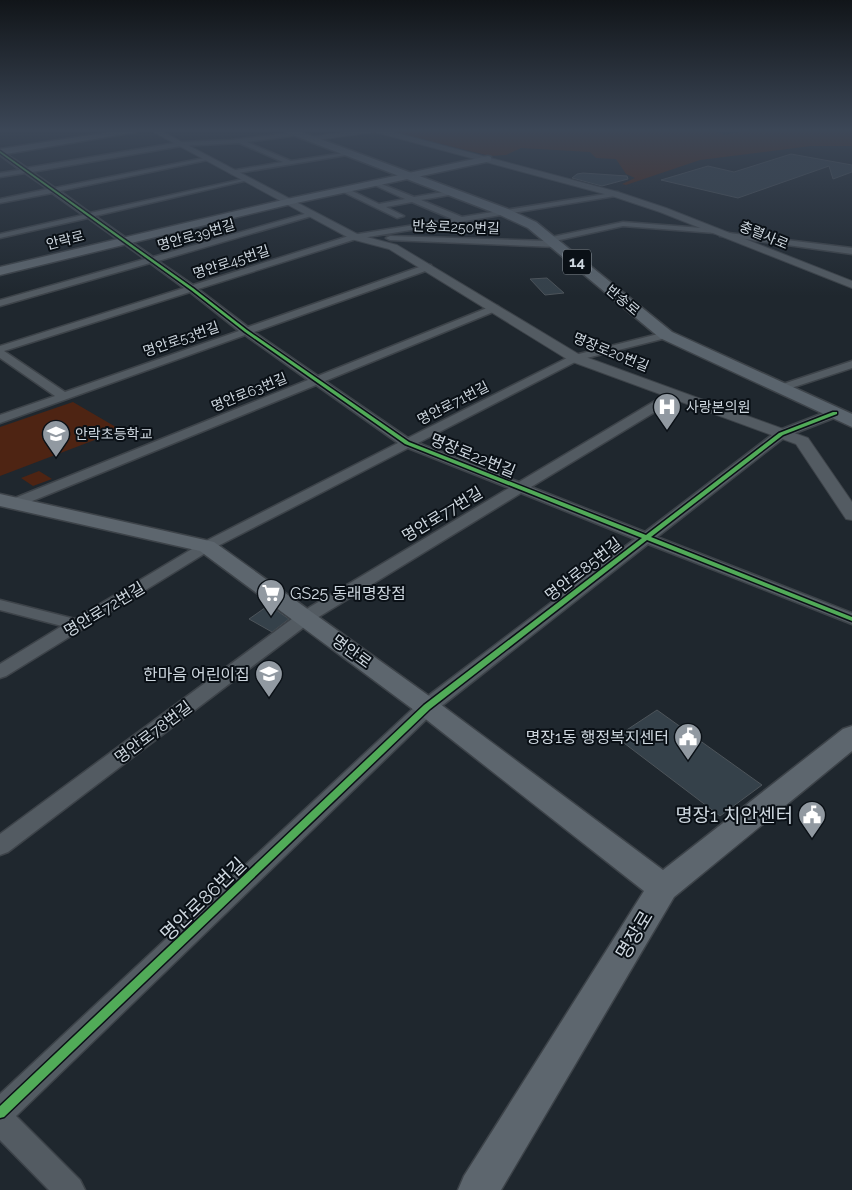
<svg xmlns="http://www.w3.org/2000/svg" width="852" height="1190" font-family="Raleway,'Noto Sans KR',sans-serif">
  <rect width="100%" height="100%" fill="#1f272e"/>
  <path fill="#4e2413" d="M384,130H710L726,135L747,130H852V146H811L700,160L626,185L622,184L635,178L626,174L616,159L596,158L590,152L521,148L506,155L490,156Z
    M73,402L121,430L0,476V427Z
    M39,471L52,479L33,486L21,478Z"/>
  <path fill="#35414a" stroke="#4d545a" d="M791,154L852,165V172L833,179L829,166L738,198L661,180L708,166L734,172Z
    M583,173L627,176L628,179L602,186L572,178L577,174Z
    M547,278L564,293L545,295L530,279Z
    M269,605L289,619L272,632L249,619Z
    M657,710L762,785L720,816L616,737Z"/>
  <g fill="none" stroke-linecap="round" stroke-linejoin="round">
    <defs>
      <path id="minor" d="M297,132L299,135L247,142L291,161L350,152L353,154L232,174L229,172L230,171L283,162L239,143L181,146L32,172L55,188L209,157L212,159L60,191L90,213L248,178V180L95,216L153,257L308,213L315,215L158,261L193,285L352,235L452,219L412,202L386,207L404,216L397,218L339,190L346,188L379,204L405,199L372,184L370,183L374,181L414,197L455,190V194L421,200L462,217L618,192L619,194L615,196L356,239L198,289L248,327L425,265H431V269L254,332L318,376L492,306H498V310L325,381L408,438L571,356L666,332L670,333L671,335L670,337L579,360L418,443L519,482L670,392H678L680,395L678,398L531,487L645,532L777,431L831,410H839L841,413L839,416L785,437L657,537L852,613V624L648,544L434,712L16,1116L80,1180L85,1190H49L0,1140V1094L420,702L635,539L521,493L312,621L8,852L0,855V834L300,613L509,488L408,448L212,549L6,676L0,678V664L62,626L0,610V600L75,619L202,543L398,443L316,385L20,506H10L8,503L10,500L308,380L245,335L0,423V415L55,396L0,358V346L184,288L150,263L0,306V300L145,259L88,218L0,238V234L83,215L52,193L0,203V199L48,189L25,173L0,177V173L20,170L0,155V150L27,168L181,142L231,140ZM190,292L239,331L65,392L4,351Z
        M623,222L715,229L719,231L715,233L623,226L555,241L560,244L556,247L390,240L386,238L390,236L547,241V238Z
        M720,232L852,248V254L723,236H720Z
        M852,361V368L785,390H777L775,388L777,386Z"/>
      <path id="tertiary" d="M150,130H159L359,235L397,245L580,355L808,438L852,502V520L846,519L796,444L570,361L389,249L351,239Z
        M360,130H385L618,192L666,208L852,281V288L660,212L612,196L375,132L309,141L305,139L309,137Z"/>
      <path id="secondary" d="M123,130H140L136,132L0,155V149Z
        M488,156L491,157V161L287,205L0,275V267L287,199Z
        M0,494L214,542L436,701L663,870L843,729L852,726V751L674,897L501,1190H458L464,1176L644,891L418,713L200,551L0,506Z"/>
      <path id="primary" d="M284,130H296L508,209L536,222L672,332L852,414V427L660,338L528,228L500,215L285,132Z"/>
    </defs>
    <use href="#minor" stroke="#3d4349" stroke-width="3"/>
    <use href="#tertiary" stroke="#3d4349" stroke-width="2"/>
    <use href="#secondary" stroke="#3d4349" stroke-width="3"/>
    <use href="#primary" stroke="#3d4349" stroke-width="3"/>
    <use href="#minor" fill="#535b62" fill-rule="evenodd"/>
    <use href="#tertiary" fill="#535b62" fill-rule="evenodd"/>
    <use href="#secondary" fill="#5d666e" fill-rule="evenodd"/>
    <use href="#primary" fill="#5a646d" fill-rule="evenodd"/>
    <defs>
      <path id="cycleway" d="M0,151L193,288L247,330L409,442L646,535L779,433L833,412H837V414L783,435L651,537L852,617V621L647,540L430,709L4,1117L0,1118V1106L424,705L642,538L405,444L245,332L191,290L0,153Z"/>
    </defs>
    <use href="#cycleway" stroke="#0a1016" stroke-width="3"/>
    <use href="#cycleway" fill="#51ab58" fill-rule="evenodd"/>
  </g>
  <linearGradient id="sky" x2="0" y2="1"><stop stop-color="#111519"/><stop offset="0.44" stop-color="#3c4757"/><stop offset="1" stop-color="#3c4757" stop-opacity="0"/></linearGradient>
  <rect width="852" height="296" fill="url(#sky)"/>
  <defs>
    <symbol id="hospital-pin" viewBox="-11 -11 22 30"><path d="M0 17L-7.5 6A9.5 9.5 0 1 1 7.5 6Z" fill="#9199a1" stroke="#0a1016"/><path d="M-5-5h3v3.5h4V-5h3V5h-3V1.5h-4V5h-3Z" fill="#fff"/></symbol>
    <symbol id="school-pin" viewBox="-11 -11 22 30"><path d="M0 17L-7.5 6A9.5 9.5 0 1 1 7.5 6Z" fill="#9199a1" stroke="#0a1016"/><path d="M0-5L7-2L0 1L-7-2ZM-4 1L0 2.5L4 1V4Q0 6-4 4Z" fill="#fff"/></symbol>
    <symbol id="supermarket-pin" viewBox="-11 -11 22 30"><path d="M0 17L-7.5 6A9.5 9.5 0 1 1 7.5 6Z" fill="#9199a1" stroke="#0a1016"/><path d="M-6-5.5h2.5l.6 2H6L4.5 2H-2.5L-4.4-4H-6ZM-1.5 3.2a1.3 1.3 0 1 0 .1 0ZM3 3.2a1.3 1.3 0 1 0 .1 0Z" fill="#fff"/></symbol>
    <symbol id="civic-pin" viewBox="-11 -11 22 30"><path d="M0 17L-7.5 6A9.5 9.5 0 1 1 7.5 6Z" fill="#9199a1" stroke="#0a1016"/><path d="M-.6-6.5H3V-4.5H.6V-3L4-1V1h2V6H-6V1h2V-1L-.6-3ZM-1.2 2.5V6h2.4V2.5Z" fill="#fff"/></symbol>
  </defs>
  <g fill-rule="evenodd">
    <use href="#hospital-pin" x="651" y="391" width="32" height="43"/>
    <use href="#school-pin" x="40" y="418" width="32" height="43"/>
    <use href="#supermarket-pin" x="255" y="577" width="32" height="43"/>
    <use href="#school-pin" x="253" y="658" width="32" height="43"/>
    <use href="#civic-pin" x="672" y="721" width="32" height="43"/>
    <use href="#civic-pin" x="796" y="799" width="32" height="43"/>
  </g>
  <g text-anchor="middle" stroke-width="4" stroke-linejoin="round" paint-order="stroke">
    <g font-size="14" fill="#ced7df" stroke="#0a1016">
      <text transform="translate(456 227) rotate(2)" y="5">반송로250번길</text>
      <text transform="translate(196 235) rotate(-16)" y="5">명안로39번길</text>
      <text transform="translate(764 235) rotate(22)" y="5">충렬사로</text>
      <text transform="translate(65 240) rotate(-14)" y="5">안락로</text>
      <text transform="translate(231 262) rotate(-18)" y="5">명안로45번길</text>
      <text transform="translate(623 300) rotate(40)" y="5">반송로</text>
      <text transform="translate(181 339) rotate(-19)" y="5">명안로53번길</text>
      <text transform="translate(611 352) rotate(22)" y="5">명장로20번길</text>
      <text transform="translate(249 392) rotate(-22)" y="5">명안로63번길</text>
      <text transform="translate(453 403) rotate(-27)" y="5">명안로71번길</text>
    </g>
    <g font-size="14" fill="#ced7df" stroke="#0a1016" text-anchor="start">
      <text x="686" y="412">사랑본의원</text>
      <text x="75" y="439">안락초등학교</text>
    </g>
    <rect fill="#0a1016" stroke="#939ba3" stroke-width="1" x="563" y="249.5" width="28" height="25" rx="4"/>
    <g font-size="15" font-weight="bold" fill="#ced7df">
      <text x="577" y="267">14</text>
    </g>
    <g font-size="16" fill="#ced7df" stroke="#0a1016">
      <text transform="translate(473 455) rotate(22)" y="6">명장로22번길</text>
      <text transform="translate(442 514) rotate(-31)" y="6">명안로77번길</text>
      <text transform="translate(583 569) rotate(-38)" y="6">명안로85번길</text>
      <text transform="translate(104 609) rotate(-31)" y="6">명안로72번길</text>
      <text transform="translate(352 651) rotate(36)" y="6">명안로</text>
      <text transform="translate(153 732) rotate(-37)" y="6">명안로78번길</text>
    </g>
    <g font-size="16" fill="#ced7df" stroke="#0a1016" text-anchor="end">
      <text x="290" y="599" text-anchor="start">GS25 동래명장점</text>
      <text x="250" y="680">한마음 어린이집</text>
      <text x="669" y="743">명장1동 행정복지센터</text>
    </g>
    <g font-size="19" fill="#ced7df" stroke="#0a1016" text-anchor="end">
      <text x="793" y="822">명장1 치안센터</text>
    </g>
    <g font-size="19" fill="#ced7df" stroke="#0a1016">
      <text transform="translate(203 899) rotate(-44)" y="7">명안로86번길</text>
      <text transform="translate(634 935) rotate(-59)" y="7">명장로</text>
    </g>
  </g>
</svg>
